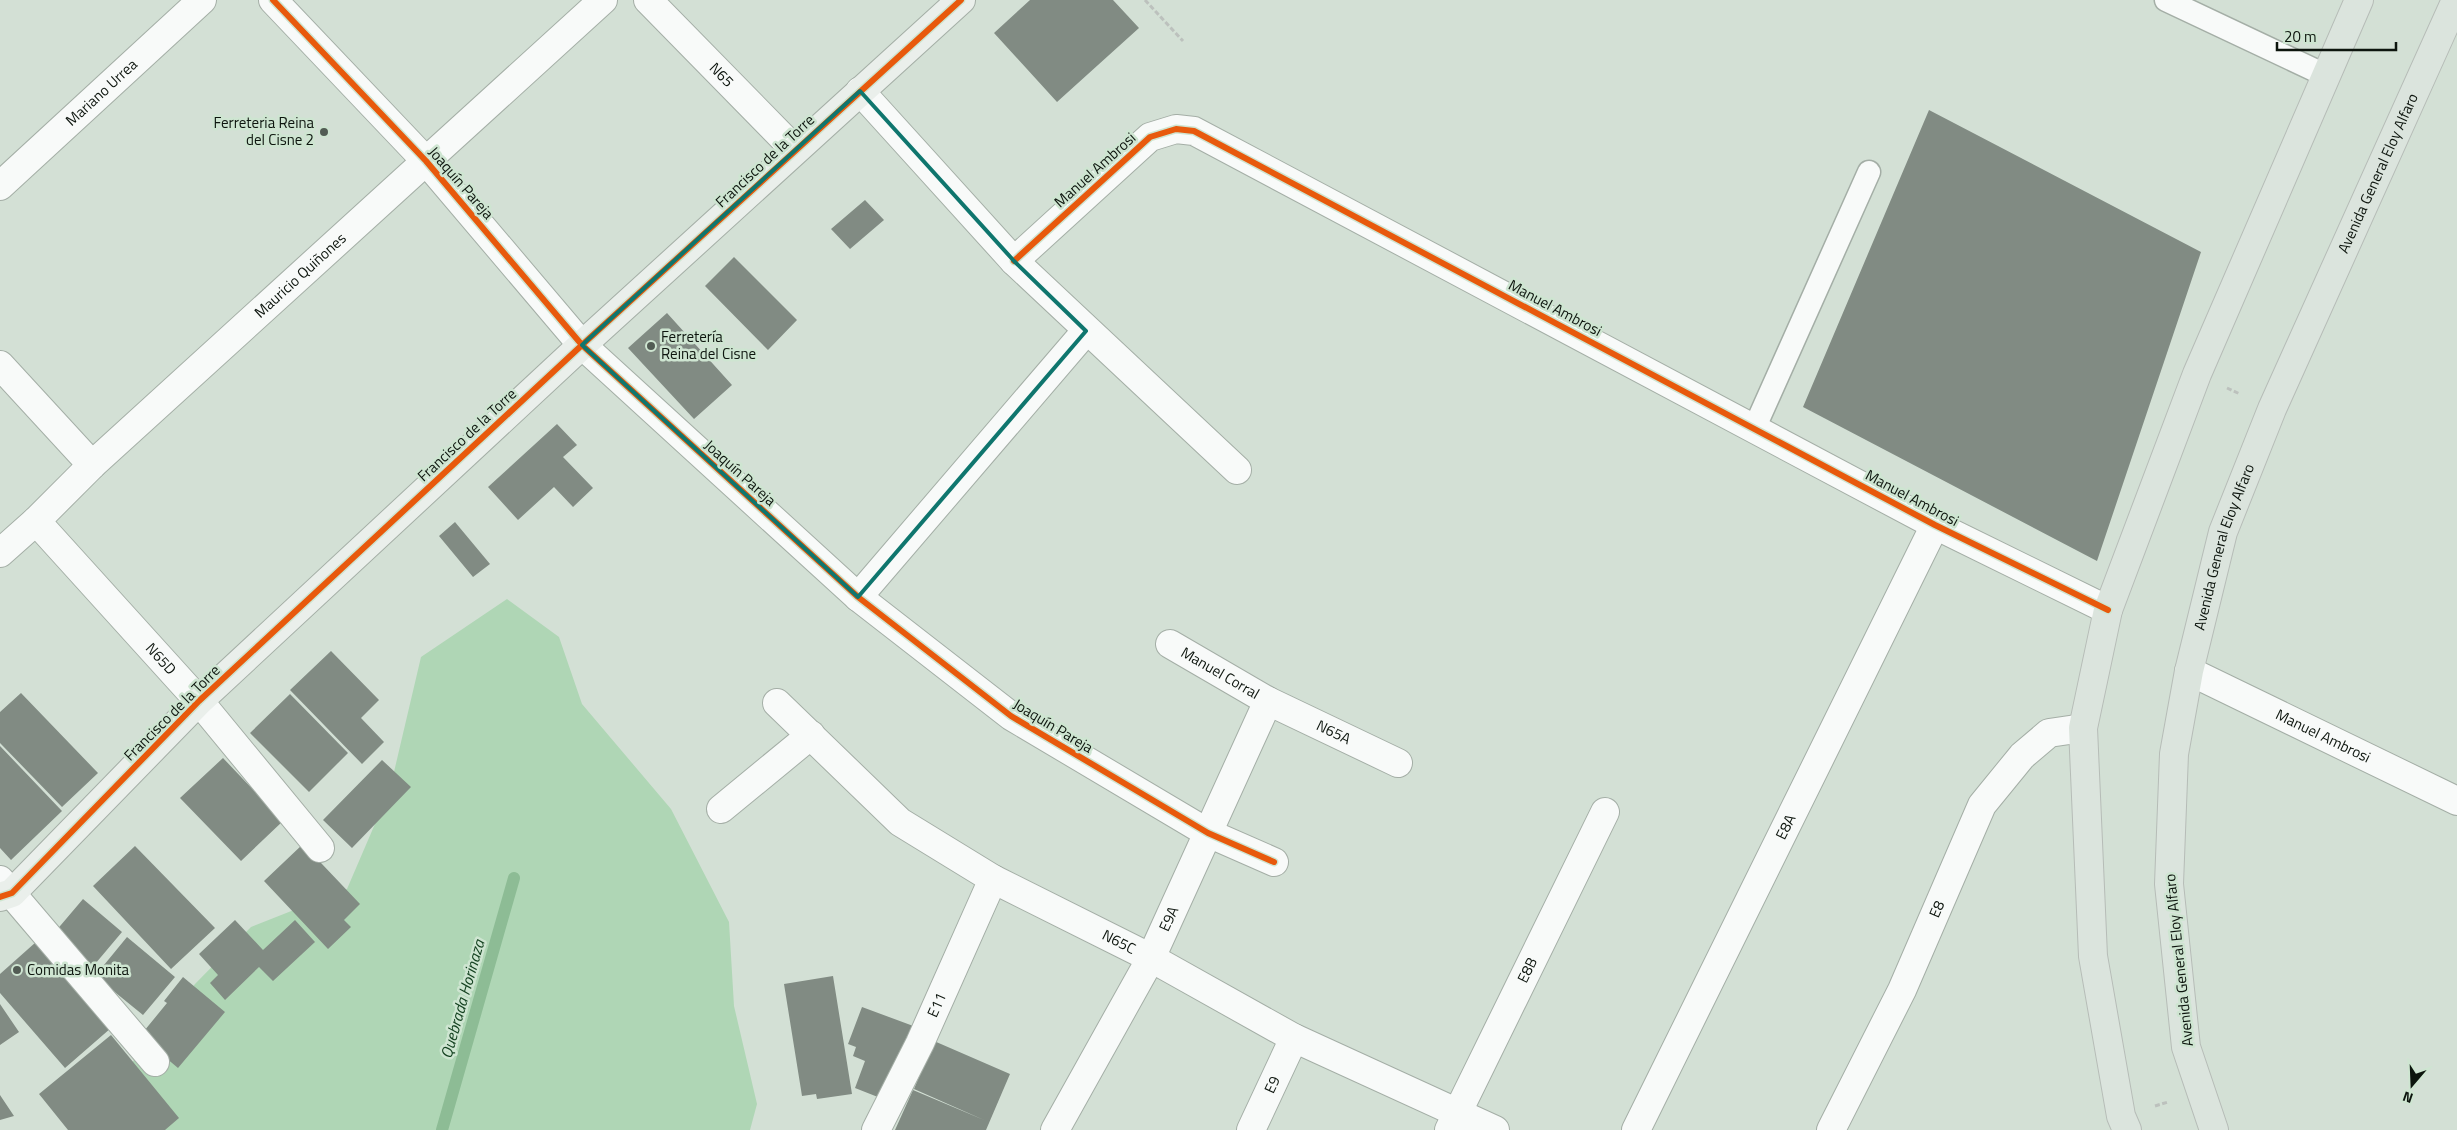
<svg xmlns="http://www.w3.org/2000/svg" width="2457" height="1130" font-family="'Titillium Web',sans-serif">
  <rect width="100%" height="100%" fill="#d3e0d5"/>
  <path fill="#afd6b5" d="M507,599L559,637L582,704L671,809L729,922L734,1006L757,1104L750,1130H78L195,984L251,927L347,889L390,789L421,657Z"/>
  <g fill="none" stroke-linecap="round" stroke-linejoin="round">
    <path stroke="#8dbc95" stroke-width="12" d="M442,1130L514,878"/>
  </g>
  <path fill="#818b83" d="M1030,0H1113L1139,28L1057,102L994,33Z
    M1929,110L2201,252L2097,561L1803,407Z
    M865,200L884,220L850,249L831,229Z
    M734,257L797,320L768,350L705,286Z
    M667,313L732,385L694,419L628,348Z
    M557,424L577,445L563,457L593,488L573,507L554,487L518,520L488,487Z
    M455,522L490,564L473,577L439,536Z
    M331,651L379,700L361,718L384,742L362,764L290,690Z
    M21,693L98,773L62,807L0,743V712Z
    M290,694L348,753L309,792L250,733Z
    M0,746L62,811L11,860L0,848Z
    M223,758L283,821L241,861L180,798Z
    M382,760L411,787L352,848L323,820Z
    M303,844L360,904L344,920L351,927L328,949L264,881Z
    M135,846L215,928L171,969L93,886Z
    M83,899L122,932L90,970L55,932Z
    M235,920L263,950L295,920L315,942L273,981L259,967L225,1000L210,983L218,975L199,954Z
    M127,937L175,977L143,1015L95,976Z
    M36,942L111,1028L65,1068L0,993V974Z
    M833,976L852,1094L817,1099L816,1094L802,1096L784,984Z
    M183,977L225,1012L178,1068L140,1036L167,1003L164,1001Z
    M0,1004L19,1032L0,1045Z
    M862,1007L916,1027L888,1101L855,1088L865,1061L853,1056L856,1047L848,1044Z
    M111,1035L179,1118L165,1130H68L39,1094Z
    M934,1041L1010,1074L986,1130H895L913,1090L984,1120L914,1089Z
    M0,1095L14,1116L0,1120Z"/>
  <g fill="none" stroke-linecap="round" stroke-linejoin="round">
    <defs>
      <path id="lane" d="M2166,0L2325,75
        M1754,429L1869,172"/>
      <g id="street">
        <path d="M273,0L426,161L582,345L858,597L1011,716L1208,833L1274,862"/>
        <path id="s1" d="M648,0L795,150"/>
        <path d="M860,91L1014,261L1237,470"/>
        <path id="s2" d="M0,186L202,0"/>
        <path d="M1014,261L1150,137L1176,129L1194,131L1935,525L2108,610"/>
        <path d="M0,365L92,465"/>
        <path id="s3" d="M36,521L199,701L320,848"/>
        <path id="s4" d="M0,553L36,521L92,465L603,0"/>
        <path d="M858,597L1086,331"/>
        <path id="s5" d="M1170,644L1268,701L1398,763"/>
        <path id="s6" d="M2189,671L2457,801"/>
        <path id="s7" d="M777,703L900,822L993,879L1151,958L1294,1038L1495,1130"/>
        <path d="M721,809L811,735"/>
        <path d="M0,880L155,1062"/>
        <path id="s8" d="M876,1130L920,1043L993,879"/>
        <path id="s9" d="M1055,1130L1151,958L1268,701"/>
        <path id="s10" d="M1251,1130L1294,1038"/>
        <path id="s11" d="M1449,1130L1605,812"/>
        <path id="s12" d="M1636,1130L1935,525"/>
        <path id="s13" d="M1831,1130L1902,990L1982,805L2022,756L2049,733L2083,728"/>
      </g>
      <path id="secondary" d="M0,897L12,893L199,701L582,345L961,0"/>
      <g id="primary">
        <path d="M2127,1130L2121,1116L2093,956L2083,728L2108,610L2197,374L2359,0"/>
        <path id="s14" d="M2214,1130L2186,1047L2169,884L2174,754L2189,671L2223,532L2272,409L2456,0"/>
      </g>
    </defs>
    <use href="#lane" stroke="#a4aea6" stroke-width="25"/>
    <use href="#street" stroke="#a4aea6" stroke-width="30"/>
    <use href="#secondary" stroke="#a4aea6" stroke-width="30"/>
    <use href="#primary" stroke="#b6bcb7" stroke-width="30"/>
    <path stroke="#bcc1bd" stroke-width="3" stroke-dasharray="5 2.5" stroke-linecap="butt" d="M1145,0L1183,41
      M2227,388L2240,394
      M2155,1106L2168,1102"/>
    <use href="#lane" stroke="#f8faf9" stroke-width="22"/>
    <use href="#street" stroke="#f8faf9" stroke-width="28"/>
    <use href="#secondary" stroke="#eaefeb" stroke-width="28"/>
    <use href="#primary" stroke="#dbe4dd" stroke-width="28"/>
    <defs>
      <path id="cycleway" d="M273,0L426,161L582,345L858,597L1011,716L1208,833L1274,862
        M1014,261L1150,137L1176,129L1194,131L1935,525L2108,610
        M0,897L12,893L199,701L582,345L961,0"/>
    </defs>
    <use href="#cycleway" stroke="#cee5d1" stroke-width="9"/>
    <use href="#cycleway" stroke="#e8590c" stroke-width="6"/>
  </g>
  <path fill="none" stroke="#0f766e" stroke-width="4" stroke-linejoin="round" d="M860,91L1014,261L1086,331L858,597L582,345Z"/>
  <g fill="#525c54" stroke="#cee5d1" stroke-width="2">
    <circle cx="324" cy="132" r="5"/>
    <circle cx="651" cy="346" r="5"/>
    <circle cx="17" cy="970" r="5"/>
  </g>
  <g text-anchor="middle" stroke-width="5" stroke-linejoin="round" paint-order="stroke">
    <g font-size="15" fill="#0d150e" stroke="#cee5d1">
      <text dy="5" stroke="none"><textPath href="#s1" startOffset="105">N65</textPath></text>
      <text dy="5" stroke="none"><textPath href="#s2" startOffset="138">Mariano Urrea</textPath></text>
      <text transform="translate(765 161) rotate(-43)" y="5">Francisco de la Torre</text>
      <text transform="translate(1095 170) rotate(-42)" y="5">Manuel Ambrosi</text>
      <text dy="5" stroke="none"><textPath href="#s14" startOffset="1000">Avenida General Eloy Alfaro</textPath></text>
      <text transform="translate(461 183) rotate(49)" y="5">Joaquín Pareja</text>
      <text dy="5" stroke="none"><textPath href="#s4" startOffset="409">Mauricio Quiñones</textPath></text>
      <text transform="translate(1555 308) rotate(28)" y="5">Manuel Ambrosi</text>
      <text transform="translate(467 435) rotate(-43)" y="5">Francisco de la Torre</text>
      <text transform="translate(740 473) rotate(42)" y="5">Joaquín Pareja</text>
      <text transform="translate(1912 498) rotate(28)" y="5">Manuel Ambrosi</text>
      <text dy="5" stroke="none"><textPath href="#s14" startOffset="595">Avenida General Eloy Alfaro</textPath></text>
      <text dy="5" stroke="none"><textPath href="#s3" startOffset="186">N65D</textPath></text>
      <text dy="5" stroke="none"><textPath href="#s5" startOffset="58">Manuel Corral</textPath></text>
      <text transform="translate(172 713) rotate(-45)" y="5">Francisco de la Torre</text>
      <text transform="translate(1053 726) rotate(31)" y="5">Joaquín Pareja</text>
      <text dy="5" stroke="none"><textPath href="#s5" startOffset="186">N65A</textPath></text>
      <text dy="5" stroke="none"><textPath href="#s6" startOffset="149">Manuel Ambrosi</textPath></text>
      <text dy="5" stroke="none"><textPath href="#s12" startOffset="338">E8A</textPath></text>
      <text dy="5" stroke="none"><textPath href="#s13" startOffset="245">E8</textPath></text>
      <text dy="5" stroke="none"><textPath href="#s9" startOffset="240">E9A</textPath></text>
      <text dy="5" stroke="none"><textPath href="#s7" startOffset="421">N65C</textPath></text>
      <text transform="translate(2179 960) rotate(-96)" y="5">Avenida General Eloy Alfaro</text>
      <text dy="5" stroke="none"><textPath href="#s11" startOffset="178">E8B</textPath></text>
      <text dy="5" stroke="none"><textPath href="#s8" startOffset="139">E11</textPath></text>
      <text dy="5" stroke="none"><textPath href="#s10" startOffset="50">E9</textPath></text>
    </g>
    <g font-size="15" fill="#0d150e" stroke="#cee5d1" text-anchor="start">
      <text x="314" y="128" text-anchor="end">Ferreteria Reina<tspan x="314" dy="17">del Cisne 2</tspan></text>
      <text x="661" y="342">Ferretería<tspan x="661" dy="17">Reina del Cisne</tspan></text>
      <text x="27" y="975">Comidas Monita</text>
    </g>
    <g font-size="16" font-style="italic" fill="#144220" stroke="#cee5d1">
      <text transform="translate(462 999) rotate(-74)" y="6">Quebrada Horinaza</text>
    </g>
  </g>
  <g transform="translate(2412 1085) rotate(199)" stroke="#cee5d1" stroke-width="4" paint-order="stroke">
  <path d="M0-4L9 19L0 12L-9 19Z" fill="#0d150e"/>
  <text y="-8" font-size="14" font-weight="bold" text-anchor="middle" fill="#0d150e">N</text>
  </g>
  <path d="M2277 42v8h119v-8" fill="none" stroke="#0d150e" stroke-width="2.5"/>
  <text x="2284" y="42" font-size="15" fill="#0d150e" stroke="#cee5d1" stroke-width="4" paint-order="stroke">20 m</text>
</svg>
